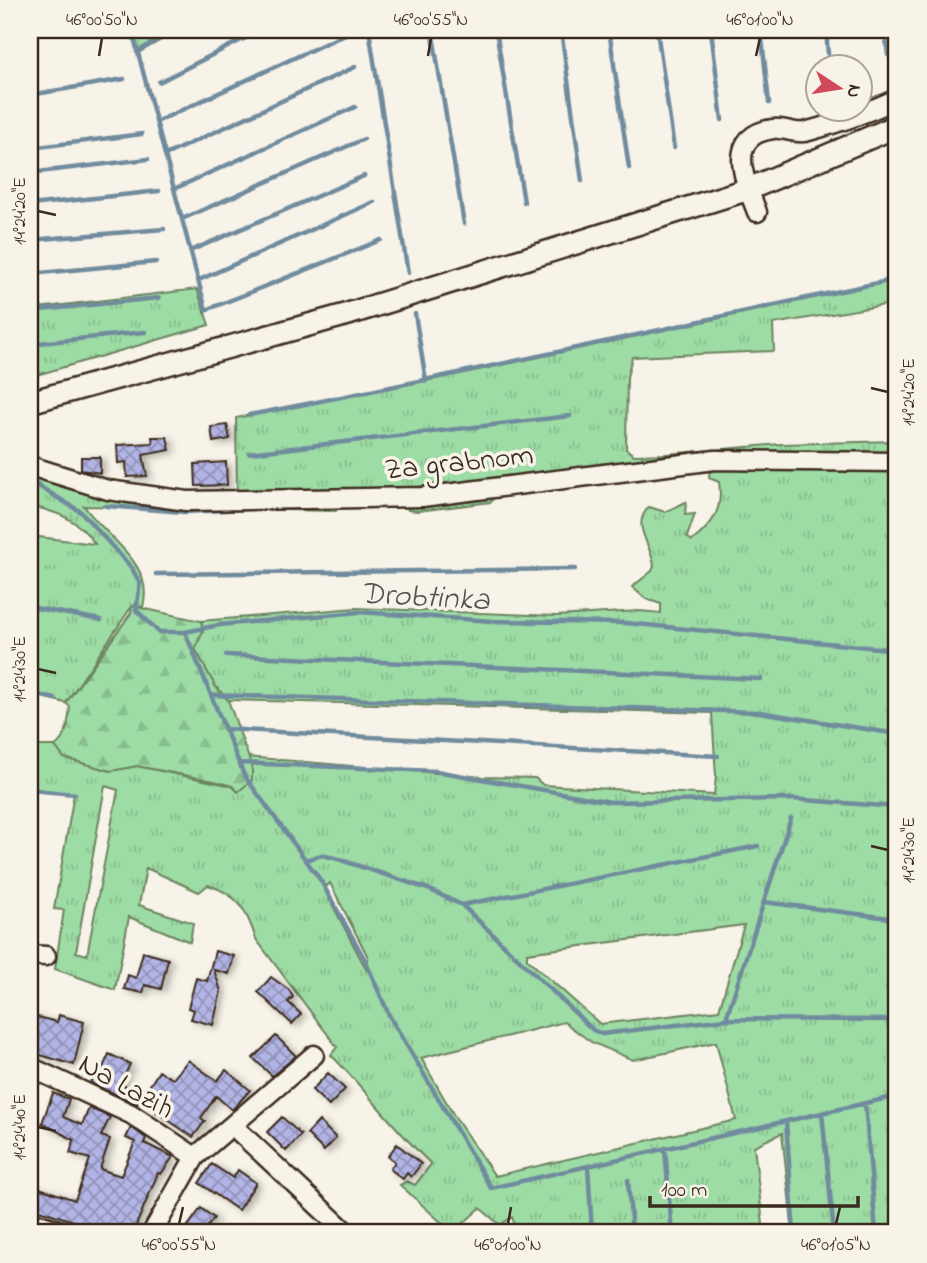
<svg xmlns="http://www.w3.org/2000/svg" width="927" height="1263" font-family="'Indie Flower',sans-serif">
  <defs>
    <pattern id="grass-tufts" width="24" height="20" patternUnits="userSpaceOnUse" patternTransform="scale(1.75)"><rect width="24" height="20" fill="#9ddca4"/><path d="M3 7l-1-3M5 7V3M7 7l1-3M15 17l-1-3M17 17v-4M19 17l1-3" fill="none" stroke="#88bd8d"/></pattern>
    <pattern id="forest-firs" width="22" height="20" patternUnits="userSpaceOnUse" patternTransform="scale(1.75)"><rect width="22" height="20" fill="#9ddca4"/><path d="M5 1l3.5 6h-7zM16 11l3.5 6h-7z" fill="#88bd8d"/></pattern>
    <pattern id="building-cross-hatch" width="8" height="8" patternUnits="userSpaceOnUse" patternTransform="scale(1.75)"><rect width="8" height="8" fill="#b2b4e5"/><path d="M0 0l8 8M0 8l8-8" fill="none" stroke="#9293b9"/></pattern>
    <filter id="shadow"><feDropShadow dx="4.5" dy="2.5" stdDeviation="3.5" flood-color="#0004"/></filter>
  </defs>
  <rect width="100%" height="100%" fill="#f7f3e8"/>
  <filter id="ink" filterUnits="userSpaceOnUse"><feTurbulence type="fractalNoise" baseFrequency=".0143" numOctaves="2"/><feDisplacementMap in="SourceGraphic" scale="14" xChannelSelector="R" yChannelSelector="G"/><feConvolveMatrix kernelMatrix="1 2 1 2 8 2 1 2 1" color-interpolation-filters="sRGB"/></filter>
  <g filter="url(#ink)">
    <path fill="url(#grass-tufts)" stroke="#6c8361" stroke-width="2" fill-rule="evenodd" d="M131,30H179L138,53Z
      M897,280V303L773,324L774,351L632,357L627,377L626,449L634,455L666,454L781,444L897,441V456L804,457L423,490L237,495L236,418L446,377Z
      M197,289L209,325L30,377V309Z
      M897,466V1233H793L782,1133L754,1146L764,1233H517L512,1217L500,1225L480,1208L453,1233L400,1185L407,1181L415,1185L431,1164C395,1130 366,1090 331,1055L337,1047L256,939C246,909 239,895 208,885L199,892L146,868L139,905L193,923L190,942L129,917L115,990L55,969L64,910L54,909L74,794L30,788V746H55L64,758L111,771L137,766L232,786L252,767L247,757L483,777L535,778L543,785L714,795L716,776L712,713L228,700L215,686L195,649L203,631L201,621L356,608L556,616L639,611L661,613V604L646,599L632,587L652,571L654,566C652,544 630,526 649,507L665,512L686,502L685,515L695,514L687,537L692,541C714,524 723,509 719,482L709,478L710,467ZM105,786L118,790L87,955L76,952ZM330,883L368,957L366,969L324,889ZM744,925L719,1010L600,1024L527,959V953ZM564,1022L591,1042L633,1060L716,1042L736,1120L495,1176L456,1119L421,1058Z
      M38,475L110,493L340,502L336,511L84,506C106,538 155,563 143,607L132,606L66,703L30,694V536L95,544C78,519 58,512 30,506V478Z
      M496,493L491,502L418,511L408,510L406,500Z"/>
    <path fill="url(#forest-firs)" stroke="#6c8361" stroke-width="2" d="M132,606L201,621L203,631L195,649L215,686L228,700L252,767V780L238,792L232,786L214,781L137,766L111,771L64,758L55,746C68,737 68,721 70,707L66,703L131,613Z"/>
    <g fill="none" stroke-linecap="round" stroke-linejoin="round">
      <path stroke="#708b9e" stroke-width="4.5" d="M132,30L206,310L381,240
        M369,30L408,273
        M432,30L464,224
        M496,30L524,202
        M561,30L582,181
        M609,30L629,168
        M657,30L674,148
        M711,30L722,120
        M761,30L769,103
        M826,30L829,66
        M885,30L888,55
        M30,33L44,30
        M137,52L175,30
        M159,82L261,30
        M30,95L124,79
        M156,122L350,32
        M30,148L142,134
        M165,155L355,67
        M30,173L148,159
        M174,189L355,107
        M30,205L159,191
        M182,219L364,139
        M30,240L164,229
        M190,251L364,176
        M30,274L156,262
        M199,280L374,202
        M30,311L159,298
        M415,314L426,381
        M30,344L145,332
        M249,415C466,374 681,324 897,279
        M249,453L570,416
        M32,482L81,512L131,567L140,583L136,610L159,632H185L219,625L359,612L492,621L626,623L897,650
        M106,506L184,512L246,509
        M156,574L575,569
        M30,607L101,620
        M185,632L244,775L321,881L364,958L390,1017L491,1188L897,1096
        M226,655L761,679
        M30,693L55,699
        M211,695L759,712L897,734
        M225,729L718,756
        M240,763L436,771L611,802L791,799L897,807
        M30,790L75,794
        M305,860L322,855L338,859L428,889L462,905L593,1030L602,1034L726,1019L897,1020
        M764,902L897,919
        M462,905L758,846
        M726,1019L791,818
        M865,1103L876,1233
        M822,1113L834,1233
        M786,1121L794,1233
        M665,1149L672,1233
        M588,1166L592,1233
        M628,1180L632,1233
        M715,1230V1233"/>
    </g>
    <path fill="url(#building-cross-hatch)" stroke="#3b2a1e" stroke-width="2" filter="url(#shadow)" d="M227,425L230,439L213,442L211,427Z
      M152,437H167L170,450L143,455L147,476L127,477L126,462L118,463L117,445L153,443Z
      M81,457H100V473L81,470Z
      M226,462L227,485L196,486L195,464Z
      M215,951L234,956L229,974L214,970L221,991L213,1025L191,1019L194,1010L188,1008L196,978L207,981Z
      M143,952L168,959L161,989L145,985L143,993L124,989L128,975L136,978Z
      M271,977L289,990L293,997L288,1002L301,1014L292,1024L258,992Z
      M30,1015L57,1022L59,1015L84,1022L74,1065L30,1052Z
      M276,1036L296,1056L272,1076L253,1058Z
      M109,1054L130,1064L121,1084L142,1095L137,1104L90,1083L96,1070L101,1072Z
      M188,1060L217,1081L226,1070L250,1090L232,1110L216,1096L201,1118L205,1121L193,1137L140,1101L159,1071L173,1079Z
      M328,1073L345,1089L329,1106L312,1090Z
      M53,1093L69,1099L63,1117L82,1125L89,1108L110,1117L101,1136L110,1139L100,1169L121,1176L135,1142L126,1138L131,1127L146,1138L144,1143L173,1157L161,1174L158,1173L133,1233H110L30,1207V1185L75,1200L90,1159L70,1153L74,1140L42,1123Z
      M282,1117L301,1135L286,1151L267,1132Z
      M319,1121L336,1138L324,1151L307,1134Z
      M397,1144L421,1164L411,1177L407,1173L403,1179L390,1169L395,1162L388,1156Z
      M212,1164L233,1178L238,1170L256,1183L238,1210L199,1183Z
      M201,1208L214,1218L203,1233H183Z"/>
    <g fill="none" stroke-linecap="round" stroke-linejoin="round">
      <defs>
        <path id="minor" d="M757,212C746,183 723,136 773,129C783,127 794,134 805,132C836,124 868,112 897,99
          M30,466L108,490L187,501L422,497L715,460L897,462
          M30,955L46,956
          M30,1067L131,1114L195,1157L152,1233
          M233,1126L347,1233
          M195,1157L314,1055
          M30,1221L67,1233"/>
        <path id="major" d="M30,402L345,315L749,189L897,126"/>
      </defs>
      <use href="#minor" stroke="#3b2a1e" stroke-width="23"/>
      <use href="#major" stroke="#3b2a1e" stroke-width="26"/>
      <use href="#minor" stroke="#f7f3e8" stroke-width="18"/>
      <use href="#major" stroke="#f7f3e8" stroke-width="21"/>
    </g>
  </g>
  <path fill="none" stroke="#3b2a1e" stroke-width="2.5" d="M99,56L102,38M428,56L431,38M756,56L760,38M38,211L56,215M871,388L888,392M38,669L56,673M871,846L888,850M38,1127L56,1131M179,1224L183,1207M508,1224L511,1207M836,1224L840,1207"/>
  <g text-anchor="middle" stroke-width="7" stroke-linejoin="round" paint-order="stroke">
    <g font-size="30" fill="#3b2a1e" stroke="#f7f3e8">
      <text transform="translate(459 461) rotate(-6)" y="10">Za grabnom</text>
      <text transform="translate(127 1085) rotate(29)" y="10">Na Lazih</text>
    </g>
    <g font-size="32" font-style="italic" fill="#515253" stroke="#f7f3e8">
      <text transform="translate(425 595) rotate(3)" y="11">Drobtinka</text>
    </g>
  </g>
  <rect width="927" height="1263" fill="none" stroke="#f7f3e8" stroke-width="77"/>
  <g transform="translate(839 88) rotate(102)"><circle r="33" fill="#f7f3e8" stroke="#aca397" stroke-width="2"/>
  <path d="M0-5L12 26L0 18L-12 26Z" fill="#d1495b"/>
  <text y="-10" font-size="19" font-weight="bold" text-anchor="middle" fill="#3b2a1e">N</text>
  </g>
  <path d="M650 1196v10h208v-10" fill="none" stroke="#3b2a1e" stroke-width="3.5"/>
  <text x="661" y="1196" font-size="21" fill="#3b2a1e" stroke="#f7f3e8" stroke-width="5" paint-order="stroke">100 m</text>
  <rect x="38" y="38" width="850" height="1186" fill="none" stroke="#3b2a1e" stroke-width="2.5"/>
  <g font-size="18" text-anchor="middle" fill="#3b2a1e">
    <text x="102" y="25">46°00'50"N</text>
    <text x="431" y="25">46°00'55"N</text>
    <text x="760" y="25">46°01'00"N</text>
    <text transform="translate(19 211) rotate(-90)" y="6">14°24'20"E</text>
    <text transform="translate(908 392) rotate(-90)" y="6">14°24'20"E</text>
    <text transform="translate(19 669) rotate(-90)" y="6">14°24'30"E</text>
    <text transform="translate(908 850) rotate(-90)" y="6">14°24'30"E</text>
    <text transform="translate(19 1127) rotate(-90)" y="6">14°24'40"E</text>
    <text x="179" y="1250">46°00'55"N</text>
    <text x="508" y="1250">46°01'00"N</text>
    <text x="836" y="1250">46°01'05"N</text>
  </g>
</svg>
